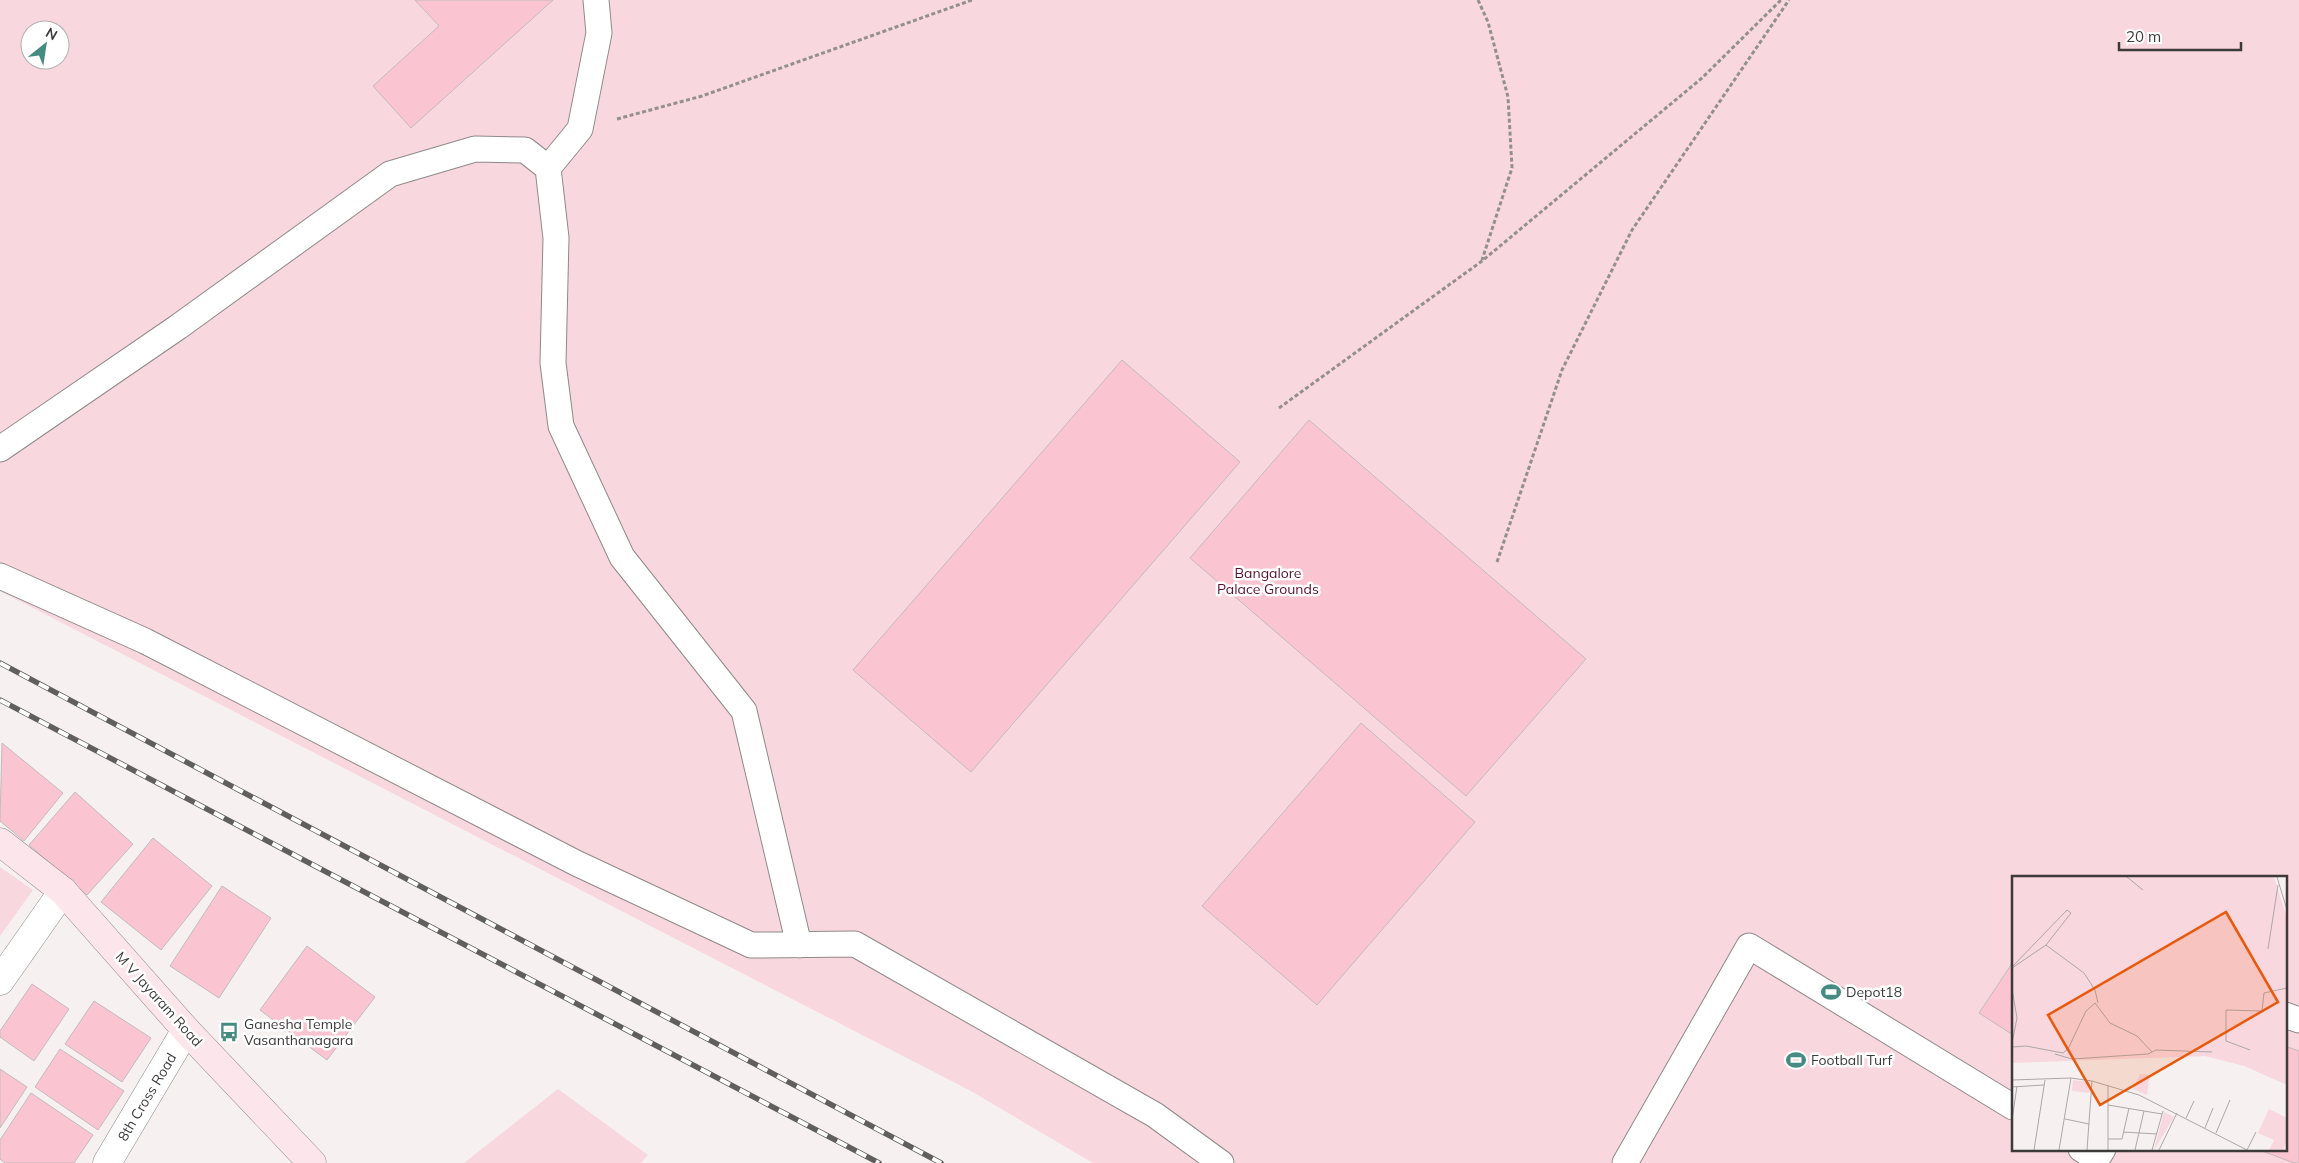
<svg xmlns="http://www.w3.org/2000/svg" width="2299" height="1163" font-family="Mulish,sans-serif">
  <rect width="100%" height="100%" fill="#f6f0f1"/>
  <path fill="#f9d7de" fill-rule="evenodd" d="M0,0H2299V1163H1093L969,1090L0,591ZM30,30H60V60H30ZM2013,877H2285V1149H2013Z
    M0,867L33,890L0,936Z
    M558,1089L648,1155L641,1163H464Z"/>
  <path fill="#fac4d0" stroke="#c2bbbd" d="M415,0H553L411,128L373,86L439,26Z
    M1122,360L1240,462L971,772L853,670Z
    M1309,420L1586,659L1466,796L1190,558Z
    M1361,723L1475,822L1317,1005L1202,906Z
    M2,743L63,793L24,841L0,821Z
    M75,792L133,844L87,895L29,845Z
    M153,838L212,886L161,950L101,902Z
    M222,886L271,918L219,998L170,966Z
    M307,946L375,997L327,1060L260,1010Z
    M2013,962V1035L1979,1013Z
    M32,984L69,1009L34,1061L0,1037V1031Z
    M94,1001L151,1038L122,1082L65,1044Z
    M2285,1046L2299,1051V1163H2294L2257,1149H2285Z
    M60,1049L124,1091L98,1130L35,1087Z
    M0,1069L27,1087L0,1128Z
    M31,1093L93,1135L74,1163H5L0,1159V1140Z"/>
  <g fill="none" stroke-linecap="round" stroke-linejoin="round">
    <defs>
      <path id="lane" d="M548,168L580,129L599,33L596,0
        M0,449L178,327L390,174L475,149L525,150L548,168L556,238L553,363L561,426L622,557L744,711L799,945
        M0,576L145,641L576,863L751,945L855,944L1155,1115L1221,1163
        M2285,1015L2299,1020
        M2081,1149L2097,1159L2103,1149
        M1625,1163L1749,946L2013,1107"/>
      <path id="street" d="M0,981L63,891
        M107,1163L186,1030"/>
      <path id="secondary" d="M0,842L63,891L186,1030L312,1163"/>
    </defs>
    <use href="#lane" stroke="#8f898a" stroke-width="27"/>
    <use href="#street" stroke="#8f898a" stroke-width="29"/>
    <use href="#secondary" stroke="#8f898a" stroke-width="29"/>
    <path stroke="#938f8f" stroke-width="3" stroke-dasharray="4 2.5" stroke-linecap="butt" d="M1478,0L1488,22L1508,97L1512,168L1482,260
      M617,119L702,96L972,0
      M1279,408L1482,261L1702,78L1781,0
      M1497,562L1562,370L1632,230L1789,0"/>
    <use href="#lane" stroke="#fff" stroke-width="25"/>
    <use href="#street" stroke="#fff" stroke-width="28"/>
    <use href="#secondary" stroke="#fce6eb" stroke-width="28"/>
    <defs>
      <path id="rail" d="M0,663L941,1163
        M0,700L879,1163"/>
    </defs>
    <use href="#rail" stroke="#615e5e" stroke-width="5.5"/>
    <use href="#rail" stroke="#fff" stroke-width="4" stroke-dasharray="11" stroke-linecap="butt"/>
  </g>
  <defs>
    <symbol id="stadium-bare" viewBox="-9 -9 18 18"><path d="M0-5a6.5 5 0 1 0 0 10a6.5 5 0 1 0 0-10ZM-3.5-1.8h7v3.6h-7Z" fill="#468b81" stroke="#fff" stroke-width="2.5" paint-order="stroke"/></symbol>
    <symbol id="bus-bare" viewBox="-9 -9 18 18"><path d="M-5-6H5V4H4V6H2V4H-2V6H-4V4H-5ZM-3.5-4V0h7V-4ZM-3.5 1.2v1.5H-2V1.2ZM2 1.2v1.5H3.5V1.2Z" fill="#468b81" stroke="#fff" stroke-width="2.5" paint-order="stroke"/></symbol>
  </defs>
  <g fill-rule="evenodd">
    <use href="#stadium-bare" x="1817" y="978" width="28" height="28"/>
    <use href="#bus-bare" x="215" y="1018" width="28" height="28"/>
    <use href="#stadium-bare" x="1782" y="1046" width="28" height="28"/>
  </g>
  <g text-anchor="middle" stroke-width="5" stroke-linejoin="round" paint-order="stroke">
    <g font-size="14" fill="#5a102c" stroke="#fff">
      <text x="1268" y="578">Bangalore<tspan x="1268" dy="16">Palace Grounds</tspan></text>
    </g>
    <g font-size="14" fill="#3c3a3a" stroke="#fff" text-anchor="start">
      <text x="1846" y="997">Depot18</text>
      <text x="244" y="1029">Ganesha Temple<tspan x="244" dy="16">Vasanthanagara</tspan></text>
      <text x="1811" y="1065">Football Turf</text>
    </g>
    <g font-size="14" fill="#3c3a3a" stroke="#fff">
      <text transform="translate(159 999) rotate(48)" y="5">M V Jayaram Road</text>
      <text transform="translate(147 1097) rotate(-59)" y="5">8th Cross Road</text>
    </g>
  </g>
  <g transform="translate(2012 876)">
    <rect width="275" height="275" fill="#f6f0f1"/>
    <path d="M0,1H262L275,42V209L232,190L193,180L0,187ZM128,198L138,199L135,219L121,213ZM61,204L78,206L77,217L60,215ZM257,233L275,242V265L271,274H257L262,264L246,257ZM152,236L162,241L142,274Z" fill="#f9d7de"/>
    <path fill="none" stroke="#aca7a8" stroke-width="1" d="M115,1L131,14M265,1L275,34M34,69L72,97L83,114L86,127M256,73L266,9M0,91L55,34L59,37L34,69L0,92M0,113L5,142L0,167M0,171L14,170L51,177L56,173L74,135L83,127L98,147L125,160L140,176M238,174L214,165V134L250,135L252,117L275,112M43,178L60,183L136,178L144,174L200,176M0,204L59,202L80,205L127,219L235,274M96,210V274M0,211L32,209M96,229L150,238M174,242L182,225M53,243L77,248M0,244L5,210M193,252L201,232M111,256L145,258M204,257L218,224M96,263H110L117,232M22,274L33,204M47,274L59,202M75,274L80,205M123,274L132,235M140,274L151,235M147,274L165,237M235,274L244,256"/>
    <path fill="#e8590c" fill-opacity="0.15" stroke="#e8590c" stroke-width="2.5" d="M214,36L266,126L88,229L36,139Z"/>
    <rect width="275" height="275" fill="none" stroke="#3c3a3a" stroke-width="2.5"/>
  </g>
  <g transform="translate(45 45) rotate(30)"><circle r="24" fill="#ffffff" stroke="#b1b0b0"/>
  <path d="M0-4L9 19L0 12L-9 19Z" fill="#468b81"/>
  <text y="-8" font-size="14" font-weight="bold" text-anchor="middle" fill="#3c3a3a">N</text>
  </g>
  <path d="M2119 42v8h122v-8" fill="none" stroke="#3c3a3a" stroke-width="2.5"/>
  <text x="2126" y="42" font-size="15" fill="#3c3a3a" stroke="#ffffff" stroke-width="4" paint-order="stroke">20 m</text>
</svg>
